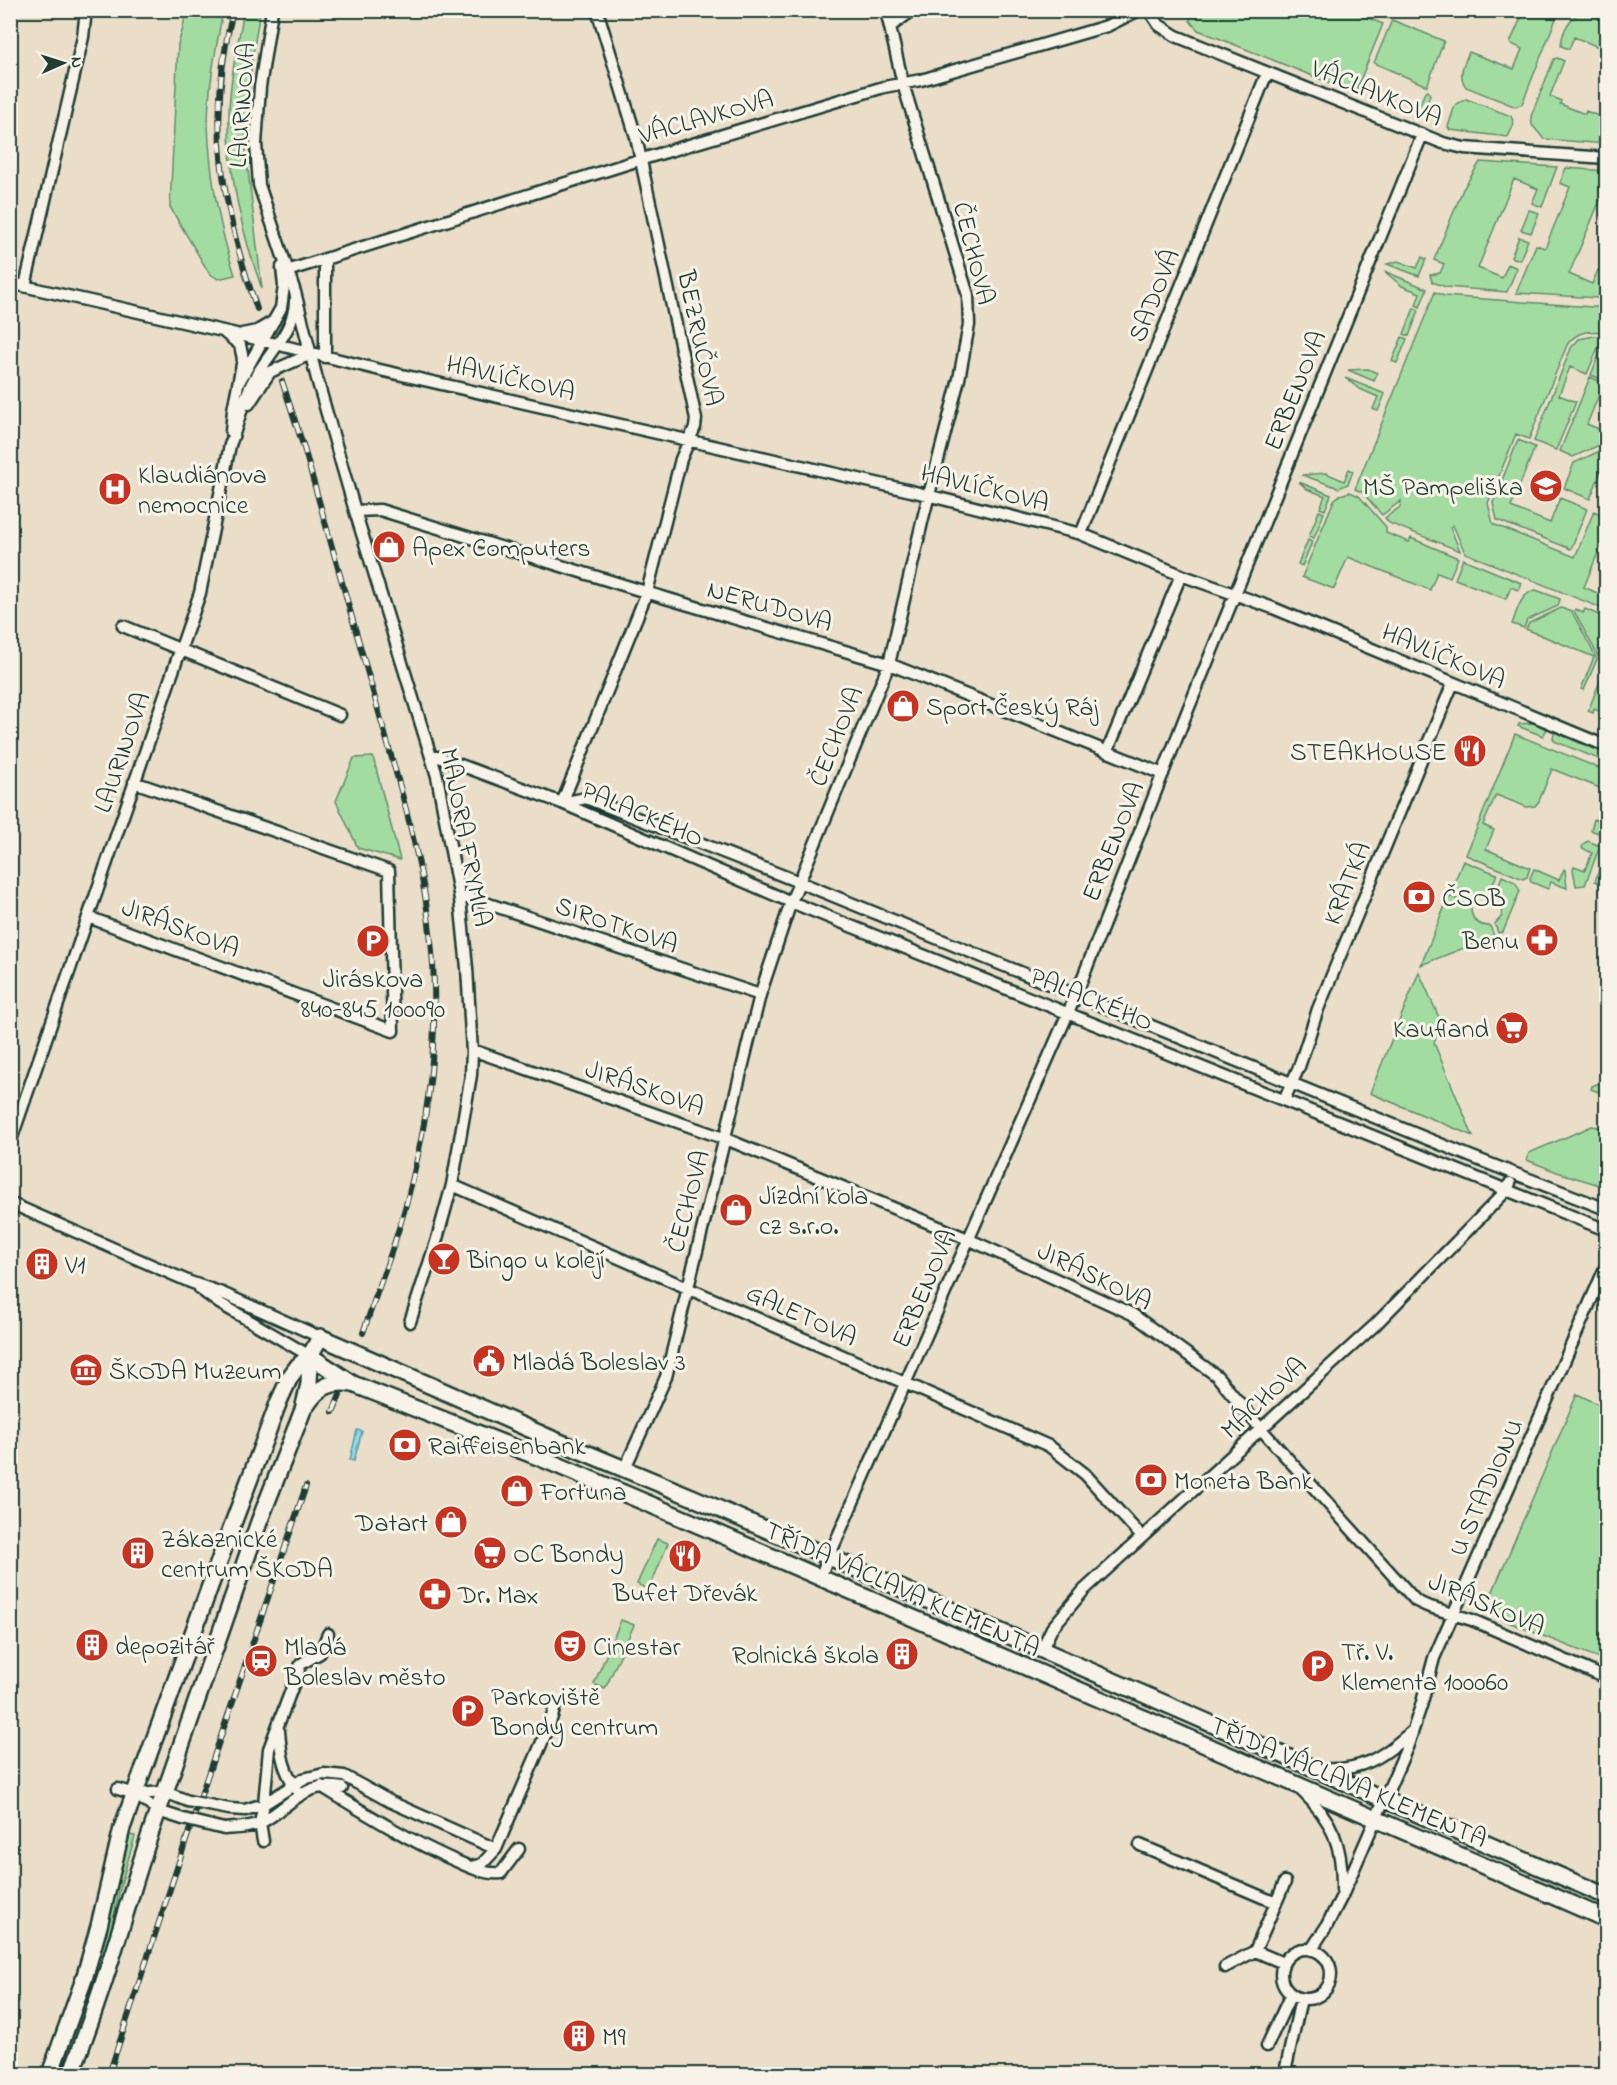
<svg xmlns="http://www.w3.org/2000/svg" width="1617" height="2085" font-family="'Indie Flower',sans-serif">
  <rect width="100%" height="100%" fill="#eadec9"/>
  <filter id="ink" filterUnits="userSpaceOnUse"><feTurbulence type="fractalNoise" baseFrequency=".0167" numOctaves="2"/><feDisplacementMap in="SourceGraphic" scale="12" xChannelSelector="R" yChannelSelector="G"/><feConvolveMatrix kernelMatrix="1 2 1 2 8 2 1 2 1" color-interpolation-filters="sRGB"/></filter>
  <g filter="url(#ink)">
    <path fill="#a3dca1" stroke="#618c6a" stroke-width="1.5" d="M186,11H223C216,48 208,87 208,125C210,176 219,227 235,275L218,279L209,273L170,207L178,44L183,28Z
      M244,11H260L252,59L245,144L262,289C243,236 229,181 229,124C228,86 237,48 244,11Z
      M1190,11H1350L1383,24L1355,93L1198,30L1190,21Z
      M1524,11H1559L1522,104L1516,107L1466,87C1457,75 1464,64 1469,52L1514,69L1522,49L1510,43Z
      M1584,11H1606V50L1574,37L1569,49L1561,46C1562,31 1570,16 1584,11Z
      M1392,20L1444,41L1427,86L1374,63Z
      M1557,58L1564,61L1550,96L1561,101L1560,104L1585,114L1586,111L1606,119V144L1544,139L1532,125L1531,116L1554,59Z
      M1428,91L1430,95L1422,115L1418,117L1416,113L1425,92Z
      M1466,99L1511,116L1514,124L1508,137L1450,130L1448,127L1455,105Z
      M1480,162L1557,167L1542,207L1532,203L1538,189L1514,179L1478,268L1502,278L1508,264L1517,268L1507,292L1446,287L1432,282L1430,275L1440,273L1444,264L1434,260L1463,189Z
      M1566,168L1606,171V186L1569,274L1592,284L1598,270L1606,273L1598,298L1516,293L1536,245L1545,248L1570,187L1560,183Z
      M1529,210L1539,213L1531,233L1521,230Z
      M1519,237L1528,240L1520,260L1511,257Z
      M1422,257L1426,259L1419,276L1387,264L1398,261L1417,268Z
      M1384,271L1427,289L1420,307L1416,305L1420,293L1402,286Z
      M1435,292L1444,296L1497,300L1606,308V332C1590,331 1577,330 1567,345L1529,439L1516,434L1488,503L1493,524L1575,557L1594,511L1606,517V533L1584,587L1606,597V610L1465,553L1453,525L1450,527L1460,551L1389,523L1385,518L1400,507L1401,501L1382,515L1362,492L1355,489Z
      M1414,308L1419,310L1409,336L1404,334Z
      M1594,336H1606V345L1600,343L1587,374L1570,367L1559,395L1576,402L1556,450L1534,441L1571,348L1579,339Z
      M1402,337L1407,339L1397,363L1392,361Z
      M1602,346L1606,348V381L1591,375Z
      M1368,369L1377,373L1374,381L1348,370Z
      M1590,377L1604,383L1587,424L1606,432V442L1573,457L1560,451Z
      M1345,378L1385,394L1378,411L1373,409L1378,397L1360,389Z
      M1518,440L1535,447L1511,507L1550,523L1560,498L1587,509L1571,549L1497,520L1493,503Z
      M1606,448V459L1590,499L1564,488L1574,463Z
      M1349,469L1353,471L1348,484L1339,488L1302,475L1326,473L1344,481Z
      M1299,482L1331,495L1325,510L1320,508L1325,496L1307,489Z
      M1350,492L1359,496L1386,527V533L1409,542L1411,538L1458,558L1450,577L1437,572L1430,590L1348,557L1334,589L1302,577L1334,500L1340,495Z
      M1319,511L1324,513L1314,538L1309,536Z
      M1308,540L1312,542L1302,566L1298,564Z
      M1463,559L1521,583L1518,590L1511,587L1506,599L1455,579Z
      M1536,590L1560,599L1558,606L1527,620L1524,628L1512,624C1517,611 1521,592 1536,590Z
      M1561,608L1572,612L1597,659L1584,690L1581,689L1594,657L1526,629L1529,623Z
      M1575,609L1583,613L1585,609L1606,618V635L1598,656L1574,611Z
      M1606,666V712L1604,713L1594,709L1593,713L1588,711Z
      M1534,723L1547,729L1543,736L1518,726L1519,724Z
      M1555,732L1606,754V762L1554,741L1553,737Z
      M1515,734L1606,771V808L1599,805L1605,790L1552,769L1539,801L1535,806L1527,807L1496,795L1483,825L1494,830L1486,849L1530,868L1527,877L1523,879L1466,855Z
      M373,757L400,860L358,848L336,801L354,758Z
      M1606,814V832L1605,836L1591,830L1594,819L1603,823Z
      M1588,841L1600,846L1585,885L1576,886L1573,869L1574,866L1585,870L1592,853L1582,848L1584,843Z
      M1606,852V864L1602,876L1606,878V886L1595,881Z
      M1463,861L1497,874L1489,893L1481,894L1473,900L1451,891Z
      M1534,869L1559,880L1564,869L1565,870L1567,888L1551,882L1548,889L1531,882L1530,878Z
      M1502,876L1515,882L1520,891L1503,932L1498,933L1495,924L1502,916L1503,905L1495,894Z
      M1449,896L1471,905C1470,918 1477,926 1490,926L1494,936L1421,965Z
      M1419,972L1441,1022L1434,1043L1473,1136L1370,1093Z
      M1606,1080V1095L1591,1089L1592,1086Z
      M1592,1126L1606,1128V1187L1557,1172L1527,1160L1529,1153Z
      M1577,1394L1606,1408V1661L1503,1620L1494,1611L1490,1598Z
      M657,1539L668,1543L649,1590L637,1584Z
      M621,1620L634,1625L605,1689L594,1684Z
      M129,1835L135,1836L121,1884L108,1943L64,2074H58L104,1939Z"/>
    <path fill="#8ddbeb" stroke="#619ca2" stroke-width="1.5" d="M357,1430L362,1431L354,1461L350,1460Z"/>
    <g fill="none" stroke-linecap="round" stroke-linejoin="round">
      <defs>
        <path id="street" d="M272,10L260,87L256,144L259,185L295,292L317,379L355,511L437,776L460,899L467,968L472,1052L471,1075L452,1185L437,1239L410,1322
          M1149,10L1159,25L1176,36L1443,143L1464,148L1606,158
          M891,26L913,10
          M325,260V357
          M287,271L639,160L884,87L921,80L1107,26L1139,10
          M10,283L236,334L380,370L911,491L1081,534L1181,575L1273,608L1606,746
          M25,286L83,37L86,10
          M225,333L240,345L243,359L233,410L231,432
          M242,334L257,331L274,321
          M238,384L281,308L284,286L282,267
          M249,404L270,372L311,354
          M355,511L380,510L662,597L889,664L1163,774
          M1081,534L1267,73
          M123,626L340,715
          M1107,752L1181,575
          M431,757H439L562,803L791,902L1606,1230
          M562,803L586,798L814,888L1472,1157L1606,1209
          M562,803L647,592L681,459L695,427L696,419L636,137L597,10
          M460,899L468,897L760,995
          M88,917L393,1031L389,871L134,782
          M472,1052H478L726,1139L968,1239L1132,1314L1217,1376L1261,1429L1416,1601L1427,1606L1472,1620L1606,1678
          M1284,1100L1299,1067L1318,1009L1453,683
          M10,1143L200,593L230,445C238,425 242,402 252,383C265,357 295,331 295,301
          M452,1185L1049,1446L1085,1474L1142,1537
          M10,1203L190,1282L222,1293L320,1337
          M200,1289L219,1303L310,1356
          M625,1468L666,1377L760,995L791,902L889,664L923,518L959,379L969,325L968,295L903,84L886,10
          M820,1577L1076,995L1185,717L1422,135
          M1041,1651L1052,1628L1084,1590L1375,1325L1508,1189L1510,1183
          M279,1731C281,1756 283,1770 298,1791
          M1321,1769C1361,1772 1383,1757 1411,1732
          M321,1786C365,1813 408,1840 456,1861C470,1867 485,1875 501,1873L519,1849
          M118,1789L135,1794L165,1792L188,1801
          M1301,1790C1333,1820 1343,1846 1342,1890
          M135,1794L158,1811L183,1819
          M229,1809L245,1810L264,1804L303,1779L324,1774L344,1776L391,1802L496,1849
          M224,1829C237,1828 251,1828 262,1822C292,1805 303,1781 342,1788
          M263,1841L260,1823L264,1804L269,1749L301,1664L320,1653L328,1634
          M1140,1845L1276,1903
          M471,1867L482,1864L496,1849L549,1726L554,1710V1705
          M1281 1974a25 25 0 1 1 50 0a25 25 0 1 1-50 0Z
          M1311,1950L1326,1927L1342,1896L1408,1745L1421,1706L1434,1658L1606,1266
          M1255,1951L1285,1882
          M1225,1967L1255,1951L1283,1963
          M1267,2046L1291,1994
          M1285,2072L1301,1999"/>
        <path id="secondary" d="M310,1356L353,1384L543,1459L715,1532L1606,1919
          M306,1406C318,1387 331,1380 353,1384
          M50,2074L84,1979L99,1926L122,1828L229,1534L279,1401L290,1377L298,1366L310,1356L320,1337L550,1438L694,1498L1606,1896
          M71,2074C88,2030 103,1986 117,1940C133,1890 146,1841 165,1792L259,1522L303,1410L309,1384L310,1356"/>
      </defs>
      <use href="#street" stroke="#1f3d34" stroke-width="15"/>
      <use href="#secondary" stroke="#1f3d34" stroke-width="20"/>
      <use href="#street" stroke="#f7f3e8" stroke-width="10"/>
      <use href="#secondary" stroke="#f7f3e8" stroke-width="15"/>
      <defs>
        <path id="rail" d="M233,10C206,121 221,204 257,309
          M282,381L304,448L402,794C414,840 425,885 430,932C440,1016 432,1100 412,1181C400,1233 380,1283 363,1333
          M333,1412L340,1395
          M109,2074L204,1786L306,1486"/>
      </defs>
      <use href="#rail" stroke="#1f3d34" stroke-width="6"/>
      <use href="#rail" stroke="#f7f3e8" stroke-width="4" stroke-dasharray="11" stroke-linecap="butt"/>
      <defs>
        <path id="street-bridge" d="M188,1801L229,1809
          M183,1819L224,1829"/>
      </defs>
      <use href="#street-bridge" stroke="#1f3d34" stroke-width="15" stroke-linecap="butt"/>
      <use href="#street-bridge" stroke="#f7f3e8" stroke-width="10"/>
    </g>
  </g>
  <defs>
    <symbol id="school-disc" viewBox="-11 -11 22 22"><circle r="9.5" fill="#c8321e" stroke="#f7f3e8"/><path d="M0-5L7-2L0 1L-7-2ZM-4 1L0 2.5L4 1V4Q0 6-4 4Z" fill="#fff"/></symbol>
    <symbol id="hospital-disc" viewBox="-11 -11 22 22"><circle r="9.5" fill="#c8321e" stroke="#f7f3e8"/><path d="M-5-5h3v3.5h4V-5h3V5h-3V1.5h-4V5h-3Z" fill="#fff"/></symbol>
    <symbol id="shop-disc" viewBox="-11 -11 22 22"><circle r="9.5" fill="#c8321e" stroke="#f7f3e8"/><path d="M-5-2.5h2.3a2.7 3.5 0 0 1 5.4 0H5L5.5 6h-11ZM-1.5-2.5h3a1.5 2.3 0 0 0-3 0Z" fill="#fff"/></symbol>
    <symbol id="restaurant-disc" viewBox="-11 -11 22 22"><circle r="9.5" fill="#c8321e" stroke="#f7f3e8"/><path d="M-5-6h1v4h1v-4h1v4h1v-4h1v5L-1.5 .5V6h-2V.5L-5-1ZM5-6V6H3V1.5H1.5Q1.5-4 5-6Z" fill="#fff"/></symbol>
    <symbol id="bank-disc" viewBox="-11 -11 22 22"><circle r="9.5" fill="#c8321e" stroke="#f7f3e8"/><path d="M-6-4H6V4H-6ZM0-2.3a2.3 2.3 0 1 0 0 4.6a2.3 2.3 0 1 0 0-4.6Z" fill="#fff"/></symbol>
    <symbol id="pharmacy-disc" viewBox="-11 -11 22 22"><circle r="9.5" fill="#c8321e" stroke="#f7f3e8"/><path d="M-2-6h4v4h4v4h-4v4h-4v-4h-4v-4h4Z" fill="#fff"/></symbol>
    <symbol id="parking-disc" viewBox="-11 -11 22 22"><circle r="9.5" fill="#c8321e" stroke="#f7f3e8"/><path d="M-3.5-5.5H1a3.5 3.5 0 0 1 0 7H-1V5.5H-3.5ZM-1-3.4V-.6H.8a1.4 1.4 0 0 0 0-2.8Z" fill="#fff"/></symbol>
    <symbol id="supermarket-disc" viewBox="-11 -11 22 22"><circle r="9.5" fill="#c8321e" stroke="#f7f3e8"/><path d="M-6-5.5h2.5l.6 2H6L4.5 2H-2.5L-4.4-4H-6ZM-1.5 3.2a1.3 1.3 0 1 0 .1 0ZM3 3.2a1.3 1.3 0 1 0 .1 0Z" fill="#fff"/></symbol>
    <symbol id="bar-disc" viewBox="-11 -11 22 22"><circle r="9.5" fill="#c8321e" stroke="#f7f3e8"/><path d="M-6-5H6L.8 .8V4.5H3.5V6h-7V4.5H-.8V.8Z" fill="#fff"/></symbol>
    <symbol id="building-disc" viewBox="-11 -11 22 22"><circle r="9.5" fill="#c8321e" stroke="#f7f3e8"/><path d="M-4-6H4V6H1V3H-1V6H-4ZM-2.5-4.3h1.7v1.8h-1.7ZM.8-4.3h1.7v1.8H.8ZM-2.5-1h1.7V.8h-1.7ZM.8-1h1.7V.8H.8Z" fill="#fff"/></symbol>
    <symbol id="civic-disc" viewBox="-11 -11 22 22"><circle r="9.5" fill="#c8321e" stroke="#f7f3e8"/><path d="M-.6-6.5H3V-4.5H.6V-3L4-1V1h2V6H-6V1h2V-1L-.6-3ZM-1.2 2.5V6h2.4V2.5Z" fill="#fff"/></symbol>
    <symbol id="museum-disc" viewBox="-11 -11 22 22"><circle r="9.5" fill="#c8321e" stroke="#f7f3e8"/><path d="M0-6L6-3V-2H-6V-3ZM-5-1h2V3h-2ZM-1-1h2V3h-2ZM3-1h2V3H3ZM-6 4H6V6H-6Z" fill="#fff"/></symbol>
    <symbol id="theatre-disc" viewBox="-11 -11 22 22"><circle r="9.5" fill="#c8321e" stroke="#f7f3e8"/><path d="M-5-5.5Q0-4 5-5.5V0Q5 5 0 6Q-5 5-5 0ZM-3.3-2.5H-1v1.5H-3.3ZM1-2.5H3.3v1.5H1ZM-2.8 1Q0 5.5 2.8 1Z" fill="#fff"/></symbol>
    <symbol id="station-disc" viewBox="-11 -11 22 22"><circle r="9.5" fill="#c8321e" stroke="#f7f3e8"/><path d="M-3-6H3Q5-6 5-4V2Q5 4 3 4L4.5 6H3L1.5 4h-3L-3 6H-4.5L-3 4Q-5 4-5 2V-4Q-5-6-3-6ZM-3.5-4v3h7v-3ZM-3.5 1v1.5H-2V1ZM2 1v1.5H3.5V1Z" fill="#fff"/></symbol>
  </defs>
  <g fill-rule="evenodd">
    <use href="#school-disc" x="1527" y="467" width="38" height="38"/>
    <use href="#hospital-disc" x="96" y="470" width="38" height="38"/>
    <use href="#shop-disc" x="370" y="528" width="38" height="38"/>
    <use href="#shop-disc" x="884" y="687" width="38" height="38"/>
    <use href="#restaurant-disc" x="1451" y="732" width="38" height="38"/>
    <use href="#bank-disc" x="1400" y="878" width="38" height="38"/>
    <use href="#pharmacy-disc" x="1523" y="921" width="38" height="38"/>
    <use href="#parking-disc" x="354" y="922" width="38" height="38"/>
    <use href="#supermarket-disc" x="1493" y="1009" width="38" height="38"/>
    <use href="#shop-disc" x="717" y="1191" width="38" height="38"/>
    <use href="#bar-disc" x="425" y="1240" width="38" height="38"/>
    <use href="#building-disc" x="23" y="1245" width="38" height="38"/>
    <use href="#civic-disc" x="470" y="1342" width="38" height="38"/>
    <use href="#museum-disc" x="67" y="1351" width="38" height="38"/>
    <use href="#bank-disc" x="386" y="1426" width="38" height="38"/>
    <use href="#bank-disc" x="1132" y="1461" width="38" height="38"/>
    <use href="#shop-disc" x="498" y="1472" width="38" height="38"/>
    <use href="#shop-disc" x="432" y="1503" width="38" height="38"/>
    <use href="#building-disc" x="119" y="1534" width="38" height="38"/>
    <use href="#supermarket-disc" x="471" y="1534" width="38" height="38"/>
    <use href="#restaurant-disc" x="666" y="1537" width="38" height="38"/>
    <use href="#pharmacy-disc" x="416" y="1575" width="38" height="38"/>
    <use href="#building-disc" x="73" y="1626" width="38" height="38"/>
    <use href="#theatre-disc" x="551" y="1627" width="38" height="38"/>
    <use href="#building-disc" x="883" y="1635" width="38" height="38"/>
    <use href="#station-disc" x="242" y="1642" width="38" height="38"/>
    <use href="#parking-disc" x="1299" y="1647" width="38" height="38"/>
    <use href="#parking-disc" x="449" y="1692" width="38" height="38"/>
    <use href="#building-disc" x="560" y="2017" width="38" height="38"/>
  </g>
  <g text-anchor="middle" stroke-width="6" stroke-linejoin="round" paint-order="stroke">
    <g font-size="26" fill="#1f3d34" stroke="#f7f3e8">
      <text transform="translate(1377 92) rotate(22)" y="9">VÁCLAVKOVA</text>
      <text transform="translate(241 105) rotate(-86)" y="9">LAURINOVA</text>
      <text transform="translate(706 116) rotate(-16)" y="9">VÁCLAVKOVA</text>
      <text transform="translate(975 253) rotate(76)" y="9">ČECHOVA</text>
      <text transform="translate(1153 295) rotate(-68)" y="9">SADOVÁ</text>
      <text transform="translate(701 338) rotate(78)" y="9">BEZRUČOVA</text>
      <text transform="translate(511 377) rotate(13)" y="9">HAVLÍČKOVA</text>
      <text transform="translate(1294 390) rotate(-68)" y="9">ERBENOVA</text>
      <text transform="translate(985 487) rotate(14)" y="9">HAVLÍČKOVA</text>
      <text transform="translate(770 605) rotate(16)" y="9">NERUDOVA</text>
      <text transform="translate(1444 655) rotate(23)" y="9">HAVLÍČKOVA</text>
      <text transform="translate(835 736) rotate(-68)" y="9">ČECHOVA</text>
      <text transform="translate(121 752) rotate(-71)" y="9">LAURINOVA</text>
      <text transform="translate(643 813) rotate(23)" y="9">PALACKÉHO</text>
      <text transform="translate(467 837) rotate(79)" y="9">MAJORA FRYMLA</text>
      <text transform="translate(1112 841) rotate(-68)" y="9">ERBENOVA</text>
      <text transform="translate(1346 883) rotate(-68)" y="9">KRÁTKÁ</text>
      <text transform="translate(617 924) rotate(19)" y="9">SIROTKOVA</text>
      <text transform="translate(181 927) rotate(21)" y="9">JIRÁSKOVA</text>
      <text transform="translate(1092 998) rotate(22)" y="9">PALACKÉHO</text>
      <text transform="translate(645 1087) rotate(19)" y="9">JIRÁSKOVA</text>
      <text transform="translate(687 1201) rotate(-75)" y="9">ČECHOVA</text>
      <text transform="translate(1095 1275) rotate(26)" y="9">JIRÁSKOVA</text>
      <text transform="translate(923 1288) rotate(-67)" y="9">ERBENOVA</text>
      <text transform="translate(802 1314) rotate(24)" y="9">GALETOVA</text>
      <text transform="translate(1263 1397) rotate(-43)" y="9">MÁCHOVA</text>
      <text transform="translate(1485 1487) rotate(-66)" y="9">U STADIONU</text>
      <text transform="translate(903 1588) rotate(24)" y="9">TŘÍDA VÁCLAVA KLEMENTA</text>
      <text transform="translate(1487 1603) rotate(23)" y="9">JIRÁSKOVA</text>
      <text transform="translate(1349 1781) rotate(23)" y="9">TŘÍDA VÁCLAVA KLEMENTA</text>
    </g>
    <g font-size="26" fill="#1f3d34" stroke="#f7f3e8" text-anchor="start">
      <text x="138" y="483">Klaudiánova<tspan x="138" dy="30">nemocnice</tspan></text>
      <text x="1523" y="495" text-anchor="end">MŠ Pampeliška</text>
      <text x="412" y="556">Apex Computers</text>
      <text x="926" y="715">Sport Český Ráj</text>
      <text x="1447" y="760" text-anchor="end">STEAKHOUSE</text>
      <text x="1442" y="906">ČSOB</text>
      <text x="1519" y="949" text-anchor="end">Benu</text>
      <text x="373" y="987" text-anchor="middle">Jiráskova<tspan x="373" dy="30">840-845 100090</tspan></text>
      <text x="1489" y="1037" text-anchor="end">Kaufland</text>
      <text x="759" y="1204">Jízdní kola<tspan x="759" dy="30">cz s.r.o.</tspan></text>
      <text x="467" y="1268">Bingo u kolejí</text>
      <text x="65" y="1273">V1</text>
      <text x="512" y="1370">Mladá Boleslav 3</text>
      <text x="109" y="1379">ŠKODA Muzeum</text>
      <text x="428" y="1454">Raiffeisenbank</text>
      <text x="1174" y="1489">Moneta Bank</text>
      <text x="540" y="1500">Fortuna</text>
      <text x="428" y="1531" text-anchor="end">Datart</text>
      <text x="161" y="1547">Zákaznické<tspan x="161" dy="30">centrum ŠKODA</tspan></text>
      <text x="513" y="1562">OC Bondy</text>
      <text x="685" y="1601" text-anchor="middle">Bufet Dřevák</text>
      <text x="458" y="1603">Dr. Max</text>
      <text x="115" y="1654">depozitář</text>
      <text x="284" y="1655">Mladá<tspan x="284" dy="30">Boleslav město</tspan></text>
      <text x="593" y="1655">Cinestar</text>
      <text x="1341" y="1660">Tř. V.<tspan x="1341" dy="30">Klementa 100060</tspan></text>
      <text x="879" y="1663" text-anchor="end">Rolnická škola</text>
      <text x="491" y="1705">Parkoviště<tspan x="491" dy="30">Bondy centrum</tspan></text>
      <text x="602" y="2045">M9</text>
    </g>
  </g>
  <rect width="1617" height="2085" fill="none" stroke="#f7f3e8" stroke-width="36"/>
  <rect x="18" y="18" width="1581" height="2049" fill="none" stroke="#1f3d34" stroke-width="2" filter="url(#ink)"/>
  <g transform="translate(63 63) rotate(87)" stroke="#f7f3e8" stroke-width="4.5" paint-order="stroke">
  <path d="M0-4.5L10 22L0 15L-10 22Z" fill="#1f3d34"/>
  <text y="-9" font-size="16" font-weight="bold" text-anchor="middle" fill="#1f3d34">N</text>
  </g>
</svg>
